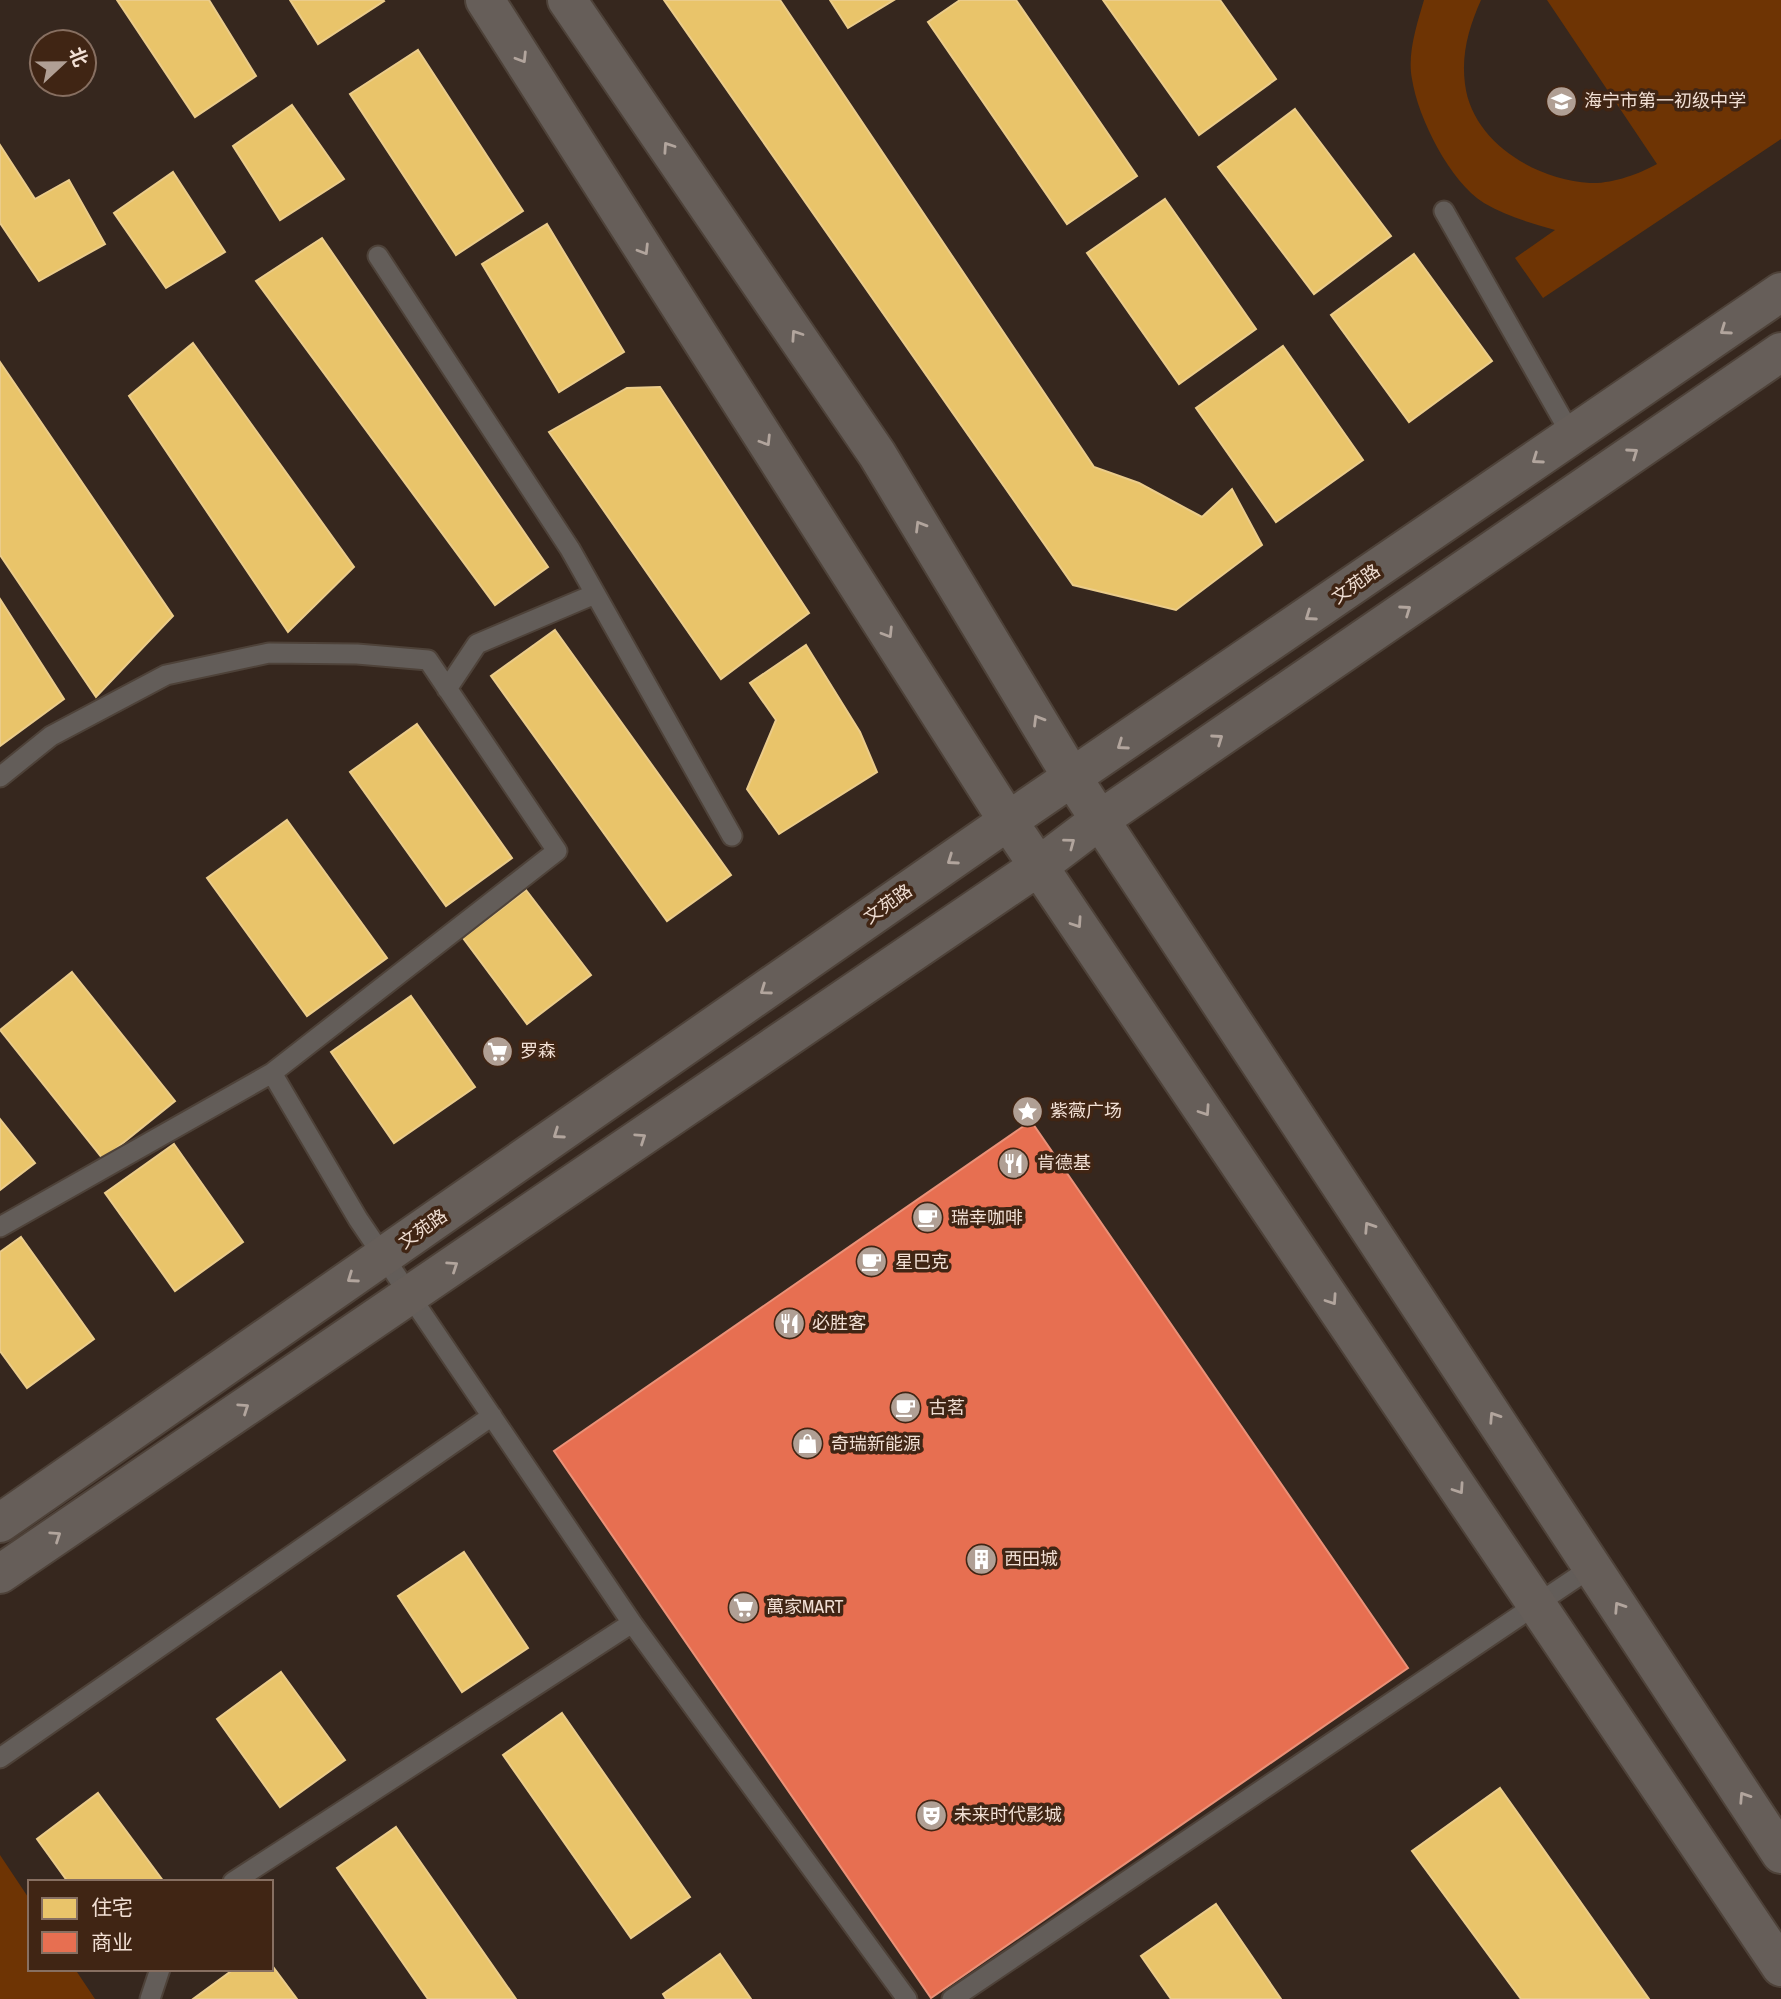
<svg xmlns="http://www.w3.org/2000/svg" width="1781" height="1999" font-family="'Archivo Narrow','Noto Sans SC',sans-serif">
  <rect width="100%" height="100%" fill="#36271e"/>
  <path fill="#6e3404" d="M1424,0H1481C1469,27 1461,54 1465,84C1472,142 1536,180 1590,183C1612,184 1639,174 1657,164L1547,0H1781V139L1543,298L1515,258L1555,230C1530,223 1506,216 1484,203C1450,182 1418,118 1412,79C1407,54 1417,24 1424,0Z
    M0,1855L30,1900V1969H75L95,1999H0Z"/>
  <path fill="#e9c46a" stroke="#ebcc8a" stroke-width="2" d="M117,0H209L256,76L195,117Z
    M290,0H383L384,1L318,44Z
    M664,0H780L1094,467L1139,483L1202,517L1232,489L1262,545L1176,610L1073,585Z
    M830,0H894L848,28Z
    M960,0H1016L1137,176L1067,224L928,22Z
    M1103,0H1220L1276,79L1199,135Z
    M418,50L523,211L456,255L350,94Z
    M292,105L344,179L280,220L233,146Z
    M1295,109L1391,236L1314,294L1218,167Z
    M0,145L35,199L69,180L105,244L39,281L0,223Z
    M173,172L225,252L166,288L114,213Z
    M1165,199L1256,329L1179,384L1087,253Z
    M547,224L624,352L559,392L482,264Z
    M322,238L548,567L495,605L256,281Z
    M1414,254L1492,361L1409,422L1331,315Z
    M193,343L354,567L288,632L129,396Z
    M1283,346L1363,460L1276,522L1196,408Z
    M0,362L173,616L96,697L0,555Z
    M660,387L809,613L721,679L549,432L627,388Z
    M0,599L64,699L0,746Z
    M555,630L731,875L667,921L491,676Z
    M806,645L860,732L877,772L779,834L747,789L776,720L750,683Z
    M417,724L512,858L446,906L350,772Z
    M287,820L387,958L307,1016L207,878Z
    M526,890L591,975L527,1024L463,938Z
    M72,972L175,1101L103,1159L0,1030Z
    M411,996L475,1087L394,1143L331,1052Z
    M0,1119L35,1163L0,1190Z
    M174,1144L243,1242L175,1291L105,1193Z
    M21,1237L94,1339L27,1388L0,1351V1252Z
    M464,1552L528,1648L462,1692L398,1596Z
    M281,1672L345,1760L280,1807L217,1719Z
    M562,1713L690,1897L631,1938L503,1755Z
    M1500,1788L1649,1999H1521L1412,1851Z
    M98,1793L164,1882H68L37,1839Z
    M396,1827L516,1999H428L337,1868Z
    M1216,1904L1281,1999H1171L1141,1956Z
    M720,1954L751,1999H666L663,1994Z
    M271,1964L297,1999H193L234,1969H271Z"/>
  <path fill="#e76f51" stroke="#ea9178" stroke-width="2" d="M1031,1121L1408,1668L931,1998L554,1451Z"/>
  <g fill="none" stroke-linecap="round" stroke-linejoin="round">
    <defs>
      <path id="lane" d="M1444,211L1572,436
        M378,256L570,549L732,836
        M447,689L477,644L595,594
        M0,777L51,736L166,675L269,653L357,654L428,660L557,851L272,1073L0,1227
        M272,1073L358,1219L632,1623L907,1999
        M0,1758L492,1416
        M233,1882L632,1623
        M150,1999L160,1969
        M952,1999L1592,1567"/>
      <path id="secondary" d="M485,0L1008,821L1781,1967
        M567,0L877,454L1073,779L1781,1854
        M0,1523L1008,821L1781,292
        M0,1574L1039,866L1101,819L1781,352"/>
    </defs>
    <use href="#lane" stroke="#4e4239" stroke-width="23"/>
    <use href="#secondary" stroke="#4e4239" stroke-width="42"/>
    <use href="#lane" stroke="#635d59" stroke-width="19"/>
    <use href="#secondary" stroke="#665e59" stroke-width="38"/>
  </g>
  <defs><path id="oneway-chevron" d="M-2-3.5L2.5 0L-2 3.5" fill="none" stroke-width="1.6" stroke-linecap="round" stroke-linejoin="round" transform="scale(1.75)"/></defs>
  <g stroke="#b2a59d">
    <use href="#oneway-chevron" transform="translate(522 58) rotate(58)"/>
    <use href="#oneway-chevron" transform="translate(668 147) rotate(-124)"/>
    <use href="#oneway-chevron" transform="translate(644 250) rotate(58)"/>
    <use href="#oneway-chevron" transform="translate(1725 330) rotate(145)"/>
    <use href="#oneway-chevron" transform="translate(796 335) rotate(-124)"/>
    <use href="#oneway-chevron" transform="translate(766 441) rotate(58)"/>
    <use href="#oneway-chevron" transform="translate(1633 453) rotate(-35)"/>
    <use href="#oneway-chevron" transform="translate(1537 459) rotate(145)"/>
    <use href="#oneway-chevron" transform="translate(920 526) rotate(-121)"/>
    <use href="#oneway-chevron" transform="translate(1406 610) rotate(-35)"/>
    <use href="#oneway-chevron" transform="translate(1310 616) rotate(145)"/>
    <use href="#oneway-chevron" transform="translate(888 633) rotate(58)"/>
    <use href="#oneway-chevron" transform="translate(1038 720) rotate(-121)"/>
    <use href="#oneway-chevron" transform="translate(1218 739) rotate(-35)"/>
    <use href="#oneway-chevron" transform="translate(1122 745) rotate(145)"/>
    <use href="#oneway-chevron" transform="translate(1070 843) rotate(-37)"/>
    <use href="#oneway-chevron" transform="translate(952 860) rotate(145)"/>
    <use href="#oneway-chevron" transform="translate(1077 923) rotate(56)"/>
    <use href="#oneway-chevron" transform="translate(765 990) rotate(145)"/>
    <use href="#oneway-chevron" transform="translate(1205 1111) rotate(56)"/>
    <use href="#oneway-chevron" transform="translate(558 1134) rotate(145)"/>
    <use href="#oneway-chevron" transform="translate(641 1138) rotate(-34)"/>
    <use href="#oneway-chevron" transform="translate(1369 1227) rotate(-123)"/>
    <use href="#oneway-chevron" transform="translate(453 1266) rotate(-34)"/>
    <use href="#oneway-chevron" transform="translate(352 1278) rotate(145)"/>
    <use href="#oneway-chevron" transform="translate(1332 1300) rotate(56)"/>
    <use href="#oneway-chevron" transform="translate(244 1408) rotate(-34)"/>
    <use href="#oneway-chevron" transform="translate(1494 1417) rotate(-123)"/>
    <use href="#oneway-chevron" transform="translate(1459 1489) rotate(56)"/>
    <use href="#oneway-chevron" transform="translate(56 1536) rotate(-34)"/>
    <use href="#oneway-chevron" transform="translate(1619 1607) rotate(-123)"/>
    <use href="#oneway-chevron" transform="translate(1744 1797) rotate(-123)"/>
  </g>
  <defs>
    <symbol id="school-disc" viewBox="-11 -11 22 22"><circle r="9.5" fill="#b09f94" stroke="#402514"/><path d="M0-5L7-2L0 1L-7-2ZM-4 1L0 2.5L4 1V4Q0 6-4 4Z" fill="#fff"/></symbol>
    <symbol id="supermarket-disc" viewBox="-11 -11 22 22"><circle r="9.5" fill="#b09f94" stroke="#402514"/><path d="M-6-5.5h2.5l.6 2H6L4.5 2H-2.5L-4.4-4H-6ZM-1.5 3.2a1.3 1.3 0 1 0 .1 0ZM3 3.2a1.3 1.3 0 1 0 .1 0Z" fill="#fff"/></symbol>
    <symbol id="sight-disc" viewBox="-11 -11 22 22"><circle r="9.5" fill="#b09f94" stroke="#402514"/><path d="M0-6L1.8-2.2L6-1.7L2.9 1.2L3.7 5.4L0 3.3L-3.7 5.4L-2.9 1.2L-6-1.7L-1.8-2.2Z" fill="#fff"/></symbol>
    <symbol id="restaurant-disc" viewBox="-11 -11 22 22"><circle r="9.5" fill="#b09f94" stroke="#402514"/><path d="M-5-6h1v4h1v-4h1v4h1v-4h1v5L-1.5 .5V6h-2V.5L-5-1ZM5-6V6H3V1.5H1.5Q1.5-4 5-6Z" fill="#fff"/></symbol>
    <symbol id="cafe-disc" viewBox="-11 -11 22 22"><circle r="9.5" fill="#b09f94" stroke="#402514"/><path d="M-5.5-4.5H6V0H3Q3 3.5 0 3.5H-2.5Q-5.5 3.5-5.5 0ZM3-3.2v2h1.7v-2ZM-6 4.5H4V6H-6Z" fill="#fff"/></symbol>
    <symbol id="shop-disc" viewBox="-11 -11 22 22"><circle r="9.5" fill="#b09f94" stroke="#402514"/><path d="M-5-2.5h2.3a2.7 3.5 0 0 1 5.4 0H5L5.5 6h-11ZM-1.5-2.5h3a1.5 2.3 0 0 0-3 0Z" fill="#fff"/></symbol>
    <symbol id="building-disc" viewBox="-11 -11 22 22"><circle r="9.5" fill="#b09f94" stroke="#402514"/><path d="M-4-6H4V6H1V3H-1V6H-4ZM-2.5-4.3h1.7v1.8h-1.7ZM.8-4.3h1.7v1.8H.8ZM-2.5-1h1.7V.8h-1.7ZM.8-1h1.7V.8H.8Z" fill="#fff"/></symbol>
    <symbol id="theatre-disc" viewBox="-11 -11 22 22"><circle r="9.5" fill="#b09f94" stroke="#402514"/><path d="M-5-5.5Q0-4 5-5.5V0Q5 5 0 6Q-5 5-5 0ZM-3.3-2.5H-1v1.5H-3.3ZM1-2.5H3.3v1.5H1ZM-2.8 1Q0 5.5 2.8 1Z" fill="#fff"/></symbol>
  </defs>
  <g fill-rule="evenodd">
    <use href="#school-disc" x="1544" y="84" width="35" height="35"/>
    <use href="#supermarket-disc" x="480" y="1034" width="35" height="35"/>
    <use href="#sight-disc" x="1010" y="1094" width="35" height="35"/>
    <use href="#restaurant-disc" x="996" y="1146" width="35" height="35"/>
    <use href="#cafe-disc" x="910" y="1200" width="35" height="35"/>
    <use href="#cafe-disc" x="854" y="1244" width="35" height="35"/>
    <use href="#restaurant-disc" x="772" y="1306" width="35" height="35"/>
    <use href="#cafe-disc" x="888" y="1390" width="35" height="35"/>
    <use href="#shop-disc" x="790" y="1426" width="35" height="35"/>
    <use href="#building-disc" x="964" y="1542" width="35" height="35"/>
    <use href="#supermarket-disc" x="726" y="1590" width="35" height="35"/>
    <use href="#theatre-disc" x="914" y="1798" width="35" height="35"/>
  </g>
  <g text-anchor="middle" stroke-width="7" stroke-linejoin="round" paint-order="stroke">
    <g font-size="18" fill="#f1dfd4" stroke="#402514" text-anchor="start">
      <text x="1584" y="107">海宁市第一初级中学</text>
      <text x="520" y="1057">罗森</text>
      <text x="1050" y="1117">紫薇广场</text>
      <text x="1037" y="1169">肯德基</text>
      <text x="951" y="1224">瑞幸咖啡</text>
      <text x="895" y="1268">星巴克</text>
      <text x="812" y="1329">必胜客</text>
      <text x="929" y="1414">古茗</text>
      <text x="831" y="1450">奇瑞新能源</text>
      <text x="1004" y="1565">西田城</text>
      <text x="766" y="1613">萬家MART</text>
      <text x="954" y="1821">未来时代影城</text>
    </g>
    <g font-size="18" fill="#f1dfd4" stroke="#402514">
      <text transform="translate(1356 584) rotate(-35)" y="6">文苑路</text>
      <text transform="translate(888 904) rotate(-35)" y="6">文苑路</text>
      <text transform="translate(423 1229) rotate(-35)" y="6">文苑路</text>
    </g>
  </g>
  <rect x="28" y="1880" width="245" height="91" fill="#402514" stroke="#876f61" stroke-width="2"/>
  <rect x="42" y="1898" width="35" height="21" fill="#e9c46a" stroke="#876f61" stroke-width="2"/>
  <text x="91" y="1915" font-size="21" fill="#f1dfd4">住宅</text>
  <rect x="42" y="1932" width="35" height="21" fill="#e76f51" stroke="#876f61" stroke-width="2"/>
  <text x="91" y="1950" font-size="21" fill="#f1dfd4">商业</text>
  <g transform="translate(63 63) rotate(68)"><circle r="33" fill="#402514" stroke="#876f61" stroke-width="2"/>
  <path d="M0-5L12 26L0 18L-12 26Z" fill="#b09f94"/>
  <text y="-10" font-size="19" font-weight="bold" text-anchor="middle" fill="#f1dfd4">北</text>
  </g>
</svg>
